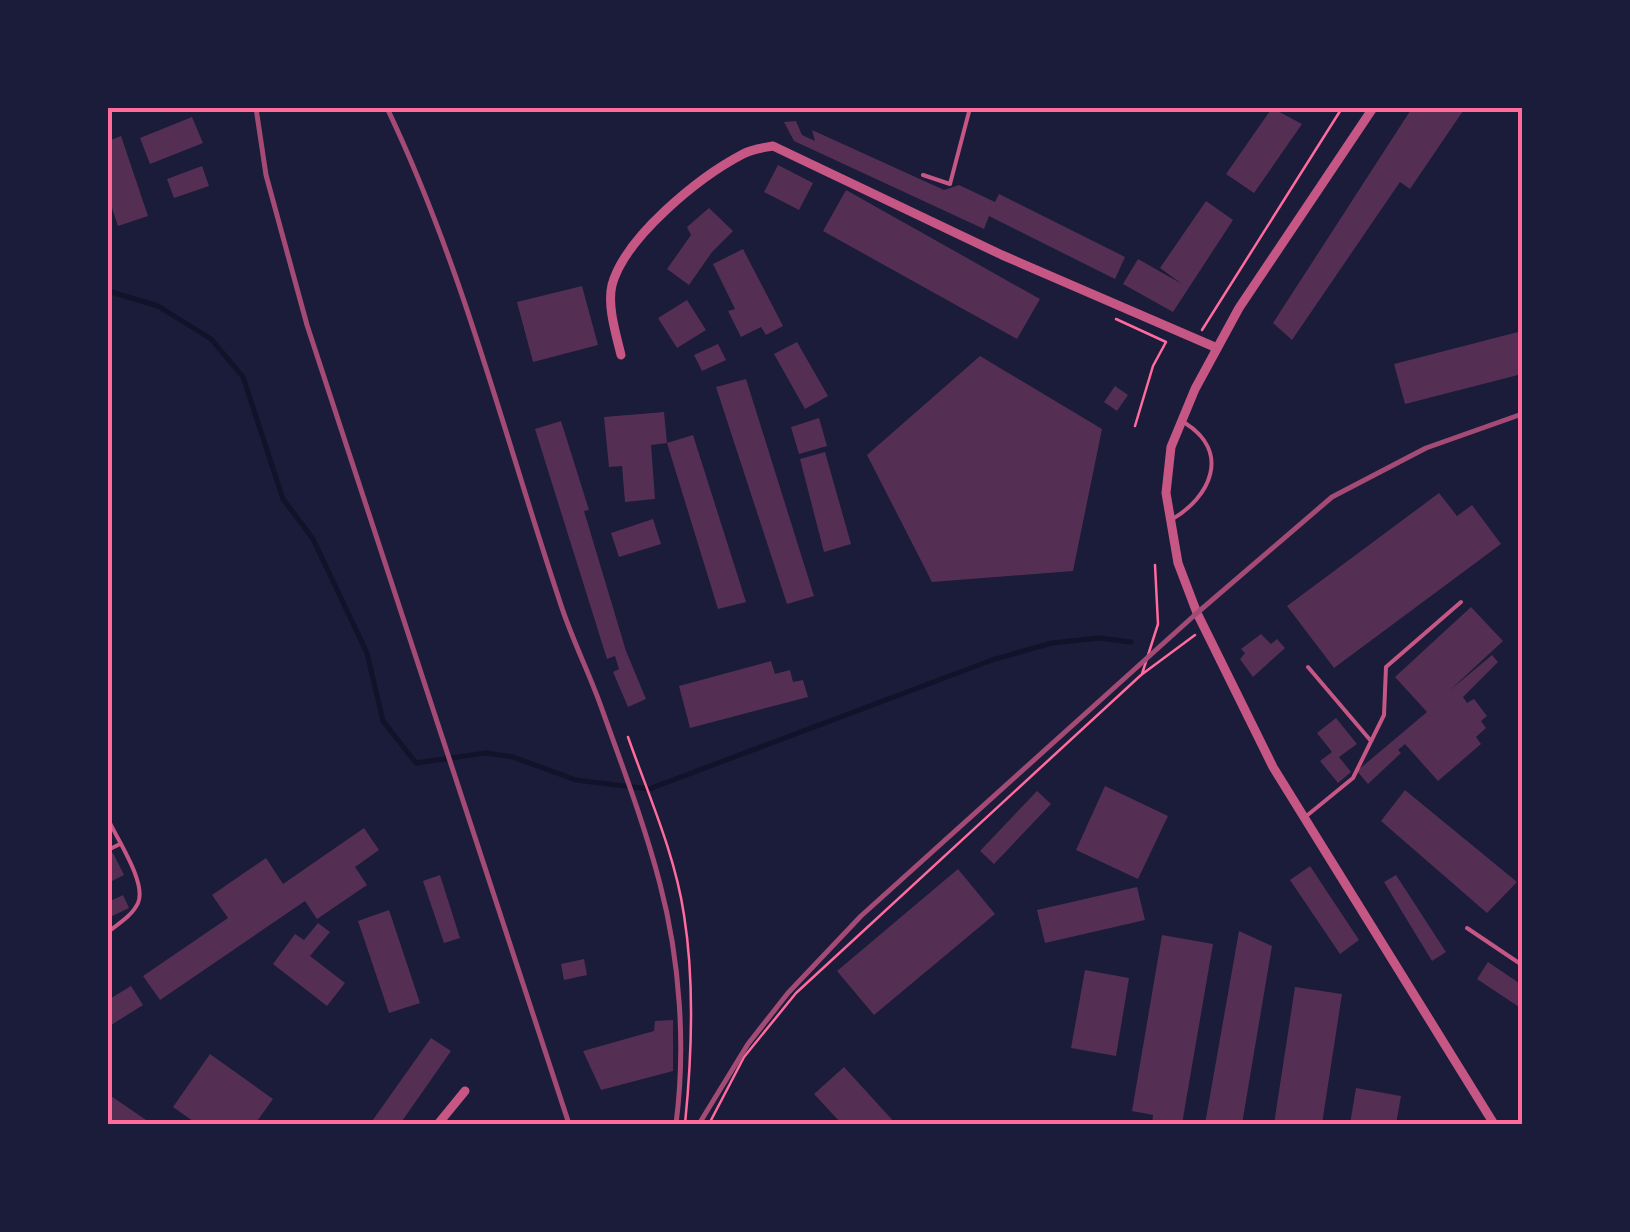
<svg xmlns="http://www.w3.org/2000/svg" width="1630" height="1232" font-family="'Fira Sans Condensed',sans-serif">
  <rect width="100%" height="100%" fill="#1b1b3a"/>
  <g fill="none" stroke-linecap="round" stroke-linejoin="round">
    <path stroke="#12122b" stroke-width="5" d="M108,291L158,306L211,339L243,377L283,499L313,539L367,653L383,721L416,763L486,753L513,757L576,780L649,789L992,660L1052,643L1099,638L1131,642"/>
  </g>
  <path fill="#542f53" d="M1272,108L1302,124L1254,193L1226,174Z
    M1412,108H1465L1410,189L1400,182L1292,340L1273,323Z
    M192,117L203,143L150,164L140,138Z
    M796,121L802,135L815,141L812,130L944,190L959,185L995,202L999,194L1125,257L1115,279L989,216L984,229L794,141L784,122Z
    M121,136L148,216L118,226L108,196V141Z
    M778,165L813,183L799,210L764,192Z
    M202,166L209,186L174,198L167,179Z
    M846,190L1040,299L1017,339L823,231Z
    M1206,201L1233,220L1173,312L1123,284L1138,259L1182,284L1160,268Z
    M709,208L733,231L712,252L689,285L667,269L691,235L687,227Z
    M743,249L783,326L766,335L761,327L741,337L728,311L735,309L713,264Z
    M582,286L598,345L533,362L517,302Z
    M687,300L706,330L677,348L658,318Z
    M1522,331V374L1405,404L1394,364Z
    M797,342L828,396L805,409L774,354Z
    M718,344L726,360L702,371L694,355Z
    M980,356L1102,429L1073,571L932,582L867,455Z
    M746,379L814,596L787,604L716,387Z
    M1115,386L1128,395L1117,411L1104,402Z
    M664,412L667,443L651,445L655,499L625,502L622,466L609,467L604,417Z
    M819,418L827,446L799,454L791,427Z
    M561,421L589,510L584,511L626,651L646,699L628,707L613,672L619,669L615,656L607,659L535,429Z
    M693,435L746,602L718,609L667,443Z
    M825,452L851,544L824,552L800,459Z
    M1439,493L1457,516L1472,505L1501,544L1334,668L1287,606Z
    M653,519L661,544L619,557L611,533Z
    M1471,607L1503,641L1449,691L1492,655L1498,662L1463,697L1467,703L1474,699L1487,716L1481,721L1486,728L1476,737L1481,744L1438,781L1405,744L1398,750L1401,753L1368,784L1357,771L1427,712L1395,677Z
    M1261,634L1271,644L1277,639L1285,648L1253,677L1240,659L1245,653L1241,649Z
    M771,661L775,674L790,670L793,682L803,680L808,697L690,728L679,686Z
    M1336,718L1357,744L1339,757L1351,772L1338,783L1320,761L1332,752L1317,733Z
    M1105,786L1168,816L1138,879L1076,850Z
    M1405,790L1517,882L1487,913L1381,821Z
    M1037,791L1051,804L994,864L980,851Z
    M364,828L379,850L355,867L367,885L317,919L305,901L160,1000L143,976L228,918L212,895L266,858L283,884Z
    M113,853L124,875L108,883V856Z
    M1310,866L1359,940L1340,954L1290,880Z
    M958,869L995,914L874,1015L837,971Z
    M440,875L460,938L444,943L423,881Z
    M1396,875L1446,952L1432,961L1384,882Z
    M1137,887L1145,920L1045,943L1037,910Z
    M123,895L129,908L108,918V902Z
    M389,910L420,1003L389,1013L358,921Z
    M318,923L330,932L310,956L345,983L327,1006L273,964L295,934L304,940Z
    M1239,931L1272,946L1242,1124H1205Z
    M1162,935L1213,944L1182,1124H1152L1153,1115L1132,1111Z
    M584,959L587,975L564,980L561,964Z
    M1488,962L1522,985V1009L1477,979Z
    M1085,970L1129,978L1116,1056L1071,1048Z
    M131,986L143,1005L108,1027V1000Z
    M1295,987L1342,994L1322,1124H1274Z
    M673,1020V1071L601,1090L583,1051L654,1031L655,1021Z
    M431,1038L451,1051L400,1124H370Z
    M210,1054L273,1099L255,1124H197L173,1107Z
    M844,1067L896,1124H842L814,1094Z
    M1356,1088L1401,1096L1396,1124H1350Z
    M108,1094L152,1124H108Z"/>
  <g fill="none" stroke-linecap="round" stroke-linejoin="round">
    <path stroke="#ff6b9d" stroke-width="2.5" d="M1116,319L1166,342L1153,366L1135,426
      M1202,330L1342,108
      M1142,674L1158,624L1155,565
      M628,737C648,794 675,854 684,915C695,984 692,1055 685,1124
      M709,1124L744,1057L796,993L1141,675L1195,635"/>
    <path stroke="#c65784" stroke-width="4" d="M923,175L950,184L970,108
      M1171,520C1211,497 1231,452 1185,423
      M1308,667L1371,741
      M1304,818L1353,778L1384,715L1386,667L1461,602
      M108,819C117,839 147,883 138,903C132,916 118,924 108,932
      M108,850L120,844
      M1467,928L1522,965"/>
    <path stroke="#c65784" stroke-width="9" d="M1373,108L1239,308L1195,389L1171,447L1166,493L1178,563L1197,613L1273,767L1494,1124
      M621,355C616,334 607,306 612,285C625,237 699,177 743,154C752,149 763,148 773,146L1002,255L1217,348
      M438,1124L465,1091"/>
    <path stroke="#a44b75" stroke-width="5" d="M256,108L266,175L307,325L569,1124
      M387,108C462,265 504,434 559,599C571,638 590,674 603,712C623,768 645,826 660,884C680,960 686,1047 676,1124
      M699,1124L748,1044L788,993L861,916L1197,613L1332,497L1426,448L1522,414"/>
  </g>
  <rect width="1630" height="1232" fill="none" stroke="#1b1b3a" stroke-width="220"/>
  <rect x="110" y="110" width="1410" height="1012" fill="none" stroke="#ff6b9d" stroke-width="4"/>
</svg>
